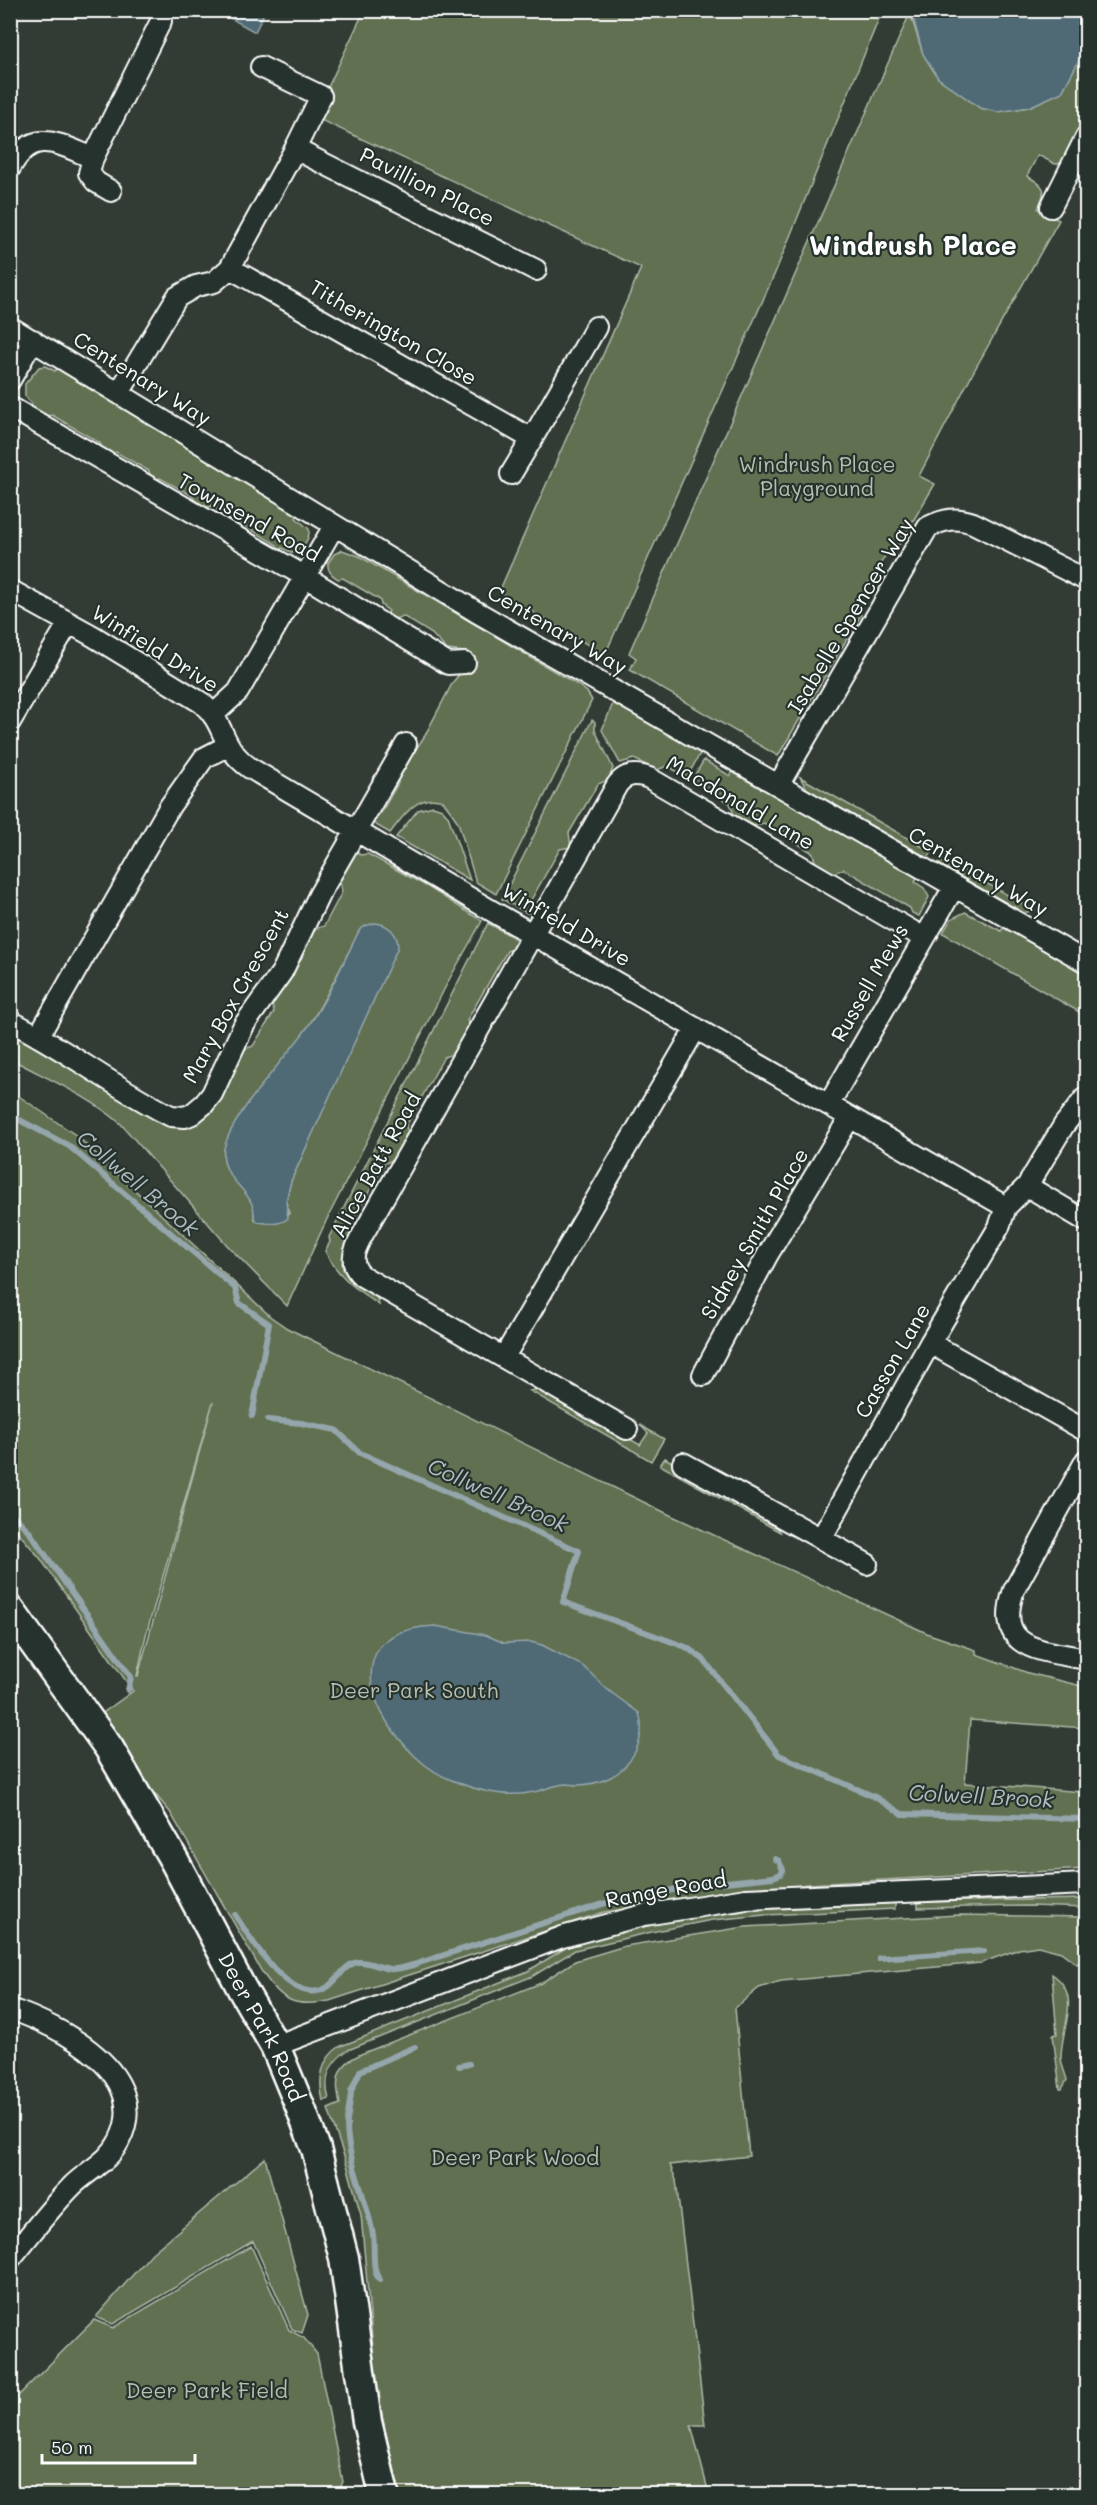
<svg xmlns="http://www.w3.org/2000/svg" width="1097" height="2505" font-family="Mali,sans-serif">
  <rect width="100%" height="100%" fill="#333c34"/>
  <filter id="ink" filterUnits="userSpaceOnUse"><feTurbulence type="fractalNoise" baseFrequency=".0167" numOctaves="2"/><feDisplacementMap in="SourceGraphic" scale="12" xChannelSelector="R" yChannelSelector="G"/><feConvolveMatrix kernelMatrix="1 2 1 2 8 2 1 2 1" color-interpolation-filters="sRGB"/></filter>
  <g filter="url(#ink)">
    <path fill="#607051" stroke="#b0b8a8" stroke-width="1.5" fill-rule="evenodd" d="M364,11H882L775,273L605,655L499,592L641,268L314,117Z
      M910,13L923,54L938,78L980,108L998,112L1029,107L1062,92L1086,47V128L1066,163L1055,164L1038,155L1027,176C1046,187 1047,188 1038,209L1059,220L970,378L919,476L935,484L897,548L888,551L857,603L861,615L778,756L630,670L636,658L629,653Z
      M45,366L55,371L58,368L298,513L296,518L309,529C310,540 302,548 293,553L282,548L279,552L277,545L212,506L203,509L195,503L193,496L160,478L151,480L149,471L116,452L109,455L103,450L100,443L52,415L44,417L29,409L32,404L25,396V384L39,367Z
      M342,550L359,556L581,687L587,692L592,700L496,894L476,882L458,822L443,801C417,793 404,815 390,833L369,821L381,813L398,783V776L424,737L453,682L471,660L465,652L447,650L432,634L403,616L395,619L387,615L389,611L381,605L380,600L343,578L338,579C332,575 327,571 328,563L334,554Z
      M614,701L701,752L687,777L667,766L657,770L634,759L620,763L602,730Z
      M592,720L595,722V730L613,768L608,780L598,784L569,833L571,847L560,849L531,900L533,906L530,913H527L502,899Z
      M704,760L730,776L733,771L918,877L915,882L924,888L929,897L919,916L912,913L910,908L844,869L833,873L815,862L813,853L764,823L753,826L734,815L730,803L691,781Z
      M800,777L932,852L928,858L807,789Z
      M433,806L442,809L448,816L470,880L396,837L418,810Z
      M356,851L360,855L368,854L428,887L482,921L450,978L327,1219L287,1306L227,1245L121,1124C89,1096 48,1079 11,1059L10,1029C64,1067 122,1095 180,1125L238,1052L253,1046L274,1012L271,998L308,931L324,926L342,892L339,877ZM359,931L331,1091L291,1181L286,1201L289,1214L277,1223L258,1222L254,1218V1206L224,1151C241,1101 282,1069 309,1025C328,995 344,962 359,931Z
      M942,858L1034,910L1024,913L938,864Z
      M965,912L1001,931L1005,926L1086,973V1016L943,933L951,919Z
      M488,923L521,942L517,948L507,951L467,1020L470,1029L455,1053L444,1057L406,1126L409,1136L396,1159L385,1163L348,1229L351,1238C331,1274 347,1277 376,1294L379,1305C357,1290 337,1276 325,1251L330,1242L329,1237Z
      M10,1090L77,1136L271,1317L287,1328L668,1514L929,1634L976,1650V1654L1028,1673L1086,1687V1728L970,1720L965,1783L1083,1792L1086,1754V1869L809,1884L604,1912L329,2001C294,2008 282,2001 262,1972L170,1812L144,1781L100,1715L133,1691L40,1558L11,1524ZM213,1402L138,1676H137L146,1635Z
      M542,1389L640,1445L648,1433L640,1425L664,1439L651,1461L530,1391Z
      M665,1458L776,1523L780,1532L660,1465Z
      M1086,1899V1908L1030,1906L918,1908V1902Z
      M895,1903V1909L765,1915L712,1920L656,1931L575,1950L533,1976L348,2050C330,2062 323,2079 329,2099L323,2101C318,2080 321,2059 339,2047L528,1971L567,1947L638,1928L682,1919L763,1909Z
      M958,1915L1086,1917V1956L1077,1964L1061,1952L1038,1946L1019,1949L981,1963L781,1981L759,1988L735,2008L749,2156L670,2165L676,2180L705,2425H691L709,2494H400L382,2416L375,2372L361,2215L347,2165L328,2109L340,2104C334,2079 337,2065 361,2054L541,1983L575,1961L625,1946L745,1927Z
      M1052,1974C1083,1995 1061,2027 1061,2057C1061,2065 1065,2072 1067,2080L1062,2089H1060L1053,2035L1057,2034Z
      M265,2158L308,2315L302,2333L292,2329L253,2241L113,2324L96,2317L152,2253Z
      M251,2246L289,2330L304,2338L317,2354L343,2482L337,2494H11V2403L94,2320L113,2328Z"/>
    <path fill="#4f6b75" stroke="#95a6ac" stroke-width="1.5" d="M911,10L1086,11V47L1062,92L1029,107L998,112L980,108L938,78L923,54Z
      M218,11H265L255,32Z
      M375,923C389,924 398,934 398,947L291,1181L286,1201L288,1218C280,1226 268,1223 258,1222L254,1218C257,1190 218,1180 224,1149C231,1115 285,1059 307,1028C326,1002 344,961 359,931L365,926Z
      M435,1626L486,1635L504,1643L531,1642L542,1645L583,1666L608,1690L639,1713C647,1738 632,1767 609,1778C600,1782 588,1785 578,1785C574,1785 569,1784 565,1784C554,1785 544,1790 534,1792C508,1798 478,1791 454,1781C424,1770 404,1747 387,1722C376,1704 367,1683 373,1661C380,1634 410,1627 435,1626Z"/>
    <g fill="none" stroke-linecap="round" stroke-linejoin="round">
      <path stroke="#95a6ac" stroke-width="6" d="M10,1115L69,1146L235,1288L239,1303L269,1324L252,1416
        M268,1420L301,1423L336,1430L360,1453L579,1551L563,1602L686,1647L703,1659L779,1755L875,1797L902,1814L1086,1819
        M10,1512L28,1530L131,1677L128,1690
        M235,1915C250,1938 291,2008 326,1988C338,1981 344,1964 358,1962C369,1961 380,1968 390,1969C397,1970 406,1967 413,1965L606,1903L698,1885L773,1877L781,1874L783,1870L779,1861L775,1859
        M879,1958L984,1951
        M459,2066L469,2064
        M351,2091L360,2071L415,2047
        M347,2121L351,2094
        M347,2124C347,2162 367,2198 373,2235C375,2247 371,2272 380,2280"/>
      <defs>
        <path id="street" d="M295,149L536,270
          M93,158L89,173L96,182L111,191
          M10,168C33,126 58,144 93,158L161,21
          M1051,207L1086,137
          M230,268L532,439L511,474
          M10,327L475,611L1086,962
          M10,380L33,340
          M119,393L177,297L196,286L214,282L230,268L295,149L321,96L261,67
          M10,407L304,576L448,664L465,663
          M532,439L596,327
          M10,590L93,636L202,703C227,725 219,746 250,768L492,911L1006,1207
          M214,714L238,692L334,526
          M10,722L68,624
          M779,784L928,527C945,519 955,517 973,523L1086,580
          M10,1021C66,1049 115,1088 171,1116L185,1117L192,1114L204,1104L212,1094L244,1025L282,972L319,895L406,744
          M39,1035L170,806L204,758L227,746
          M829,1104L954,887
          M1027,1186L1086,1221
          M930,1343L1086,1431
          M504,1357L696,1028
          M703,1375L768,1254L850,1117
          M627,1429L362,1276C345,1261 358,1243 367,1227L617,785C625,774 636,773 649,778L924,938
          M1086,1460L1014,1590C993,1651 1042,1650 1086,1659
          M683,1463L867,1564
          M821,1539L930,1343L999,1227L1006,1207L1027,1186L1064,1125L1086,1097
          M10,2009C60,2026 154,2074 119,2141C109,2161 89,2170 73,2185C50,2208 31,2234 10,2259
          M275,2046L562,1937L644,1915L746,1899L1086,1884"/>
        <g id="secondary">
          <path id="s1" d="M10,1610L109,1748L174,1860L242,1989L275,2046L301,2109L316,2149L344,2258L367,2422L384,2494"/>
        </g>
      </defs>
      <use href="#street" stroke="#fff" stroke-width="24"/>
      <use href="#secondary" stroke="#fff" stroke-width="33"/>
      <use href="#street" stroke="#26332d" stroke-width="20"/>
      <use href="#secondary" stroke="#26332d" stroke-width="28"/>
    </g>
  </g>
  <g text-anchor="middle" stroke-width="4.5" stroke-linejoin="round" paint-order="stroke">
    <g font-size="21" fill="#fff" stroke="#26332d">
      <text transform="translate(427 187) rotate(27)" y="7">Pavillion Place</text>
      <text transform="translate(393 333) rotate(30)" y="7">Titherington Close</text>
      <text transform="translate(142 379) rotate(32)" y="7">Centenary Way</text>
      <text transform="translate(249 518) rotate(29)" y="7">Townsend Road</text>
      <text transform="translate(851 616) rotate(-59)" y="7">Isabelle Spencer Way</text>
      <text transform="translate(557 630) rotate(30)" y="7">Centenary Way</text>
      <text transform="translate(155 649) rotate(32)" y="7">Winfield Drive</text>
      <text transform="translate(740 803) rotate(30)" y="7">Macdonald Lane</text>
      <text transform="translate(978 872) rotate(30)" y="7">Centenary Way</text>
      <text transform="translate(566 925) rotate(30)" y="7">Winfield Drive</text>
      <text transform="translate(870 983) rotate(-60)" y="7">Russell Mews</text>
      <text transform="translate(236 996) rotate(-61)" y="7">Mary Box Crescent</text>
      <text transform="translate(376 1165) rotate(-61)" y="7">Alice Batt Road</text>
      <text transform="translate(755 1234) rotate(-60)" y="7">Sidney Smith Place</text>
      <text transform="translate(893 1361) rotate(-60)" y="7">Casson Lane</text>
      <text transform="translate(666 1890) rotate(-10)" y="7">Range Road</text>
      <text dy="7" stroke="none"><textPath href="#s1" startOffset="488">Deer Park Road</textPath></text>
    </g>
    <g font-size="21" fill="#b7bfb1" stroke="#26332d">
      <text x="817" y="472">Windrush Place<tspan x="817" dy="24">Playground</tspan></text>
      <text x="414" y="1698">Deer Park South</text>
      <text x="515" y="2165">Deer Park Wood</text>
      <text x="207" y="2398">Deer Park Field</text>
    </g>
    <g font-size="22" font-style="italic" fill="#b0bcc1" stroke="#26332d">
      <text transform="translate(138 1183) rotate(40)" y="8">Collwell Brook</text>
      <text transform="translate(498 1495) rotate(24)" y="8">Collwell Brook</text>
      <text transform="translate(981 1796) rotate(3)" y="8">Colwell Brook</text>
    </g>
    <g font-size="27" font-weight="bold" fill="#fff" stroke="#26332d">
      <text x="913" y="255">Windrush Place</text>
    </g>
  </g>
  <rect width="1097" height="2505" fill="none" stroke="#26332d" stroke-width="36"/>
  <rect x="18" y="18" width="1061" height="2469" fill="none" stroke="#fff" stroke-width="2" filter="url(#ink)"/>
  <path d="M42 2454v9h153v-9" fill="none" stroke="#ffffff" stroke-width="3"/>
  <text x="51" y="2454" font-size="18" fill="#ffffff" stroke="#26332d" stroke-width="4.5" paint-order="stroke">50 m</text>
</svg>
